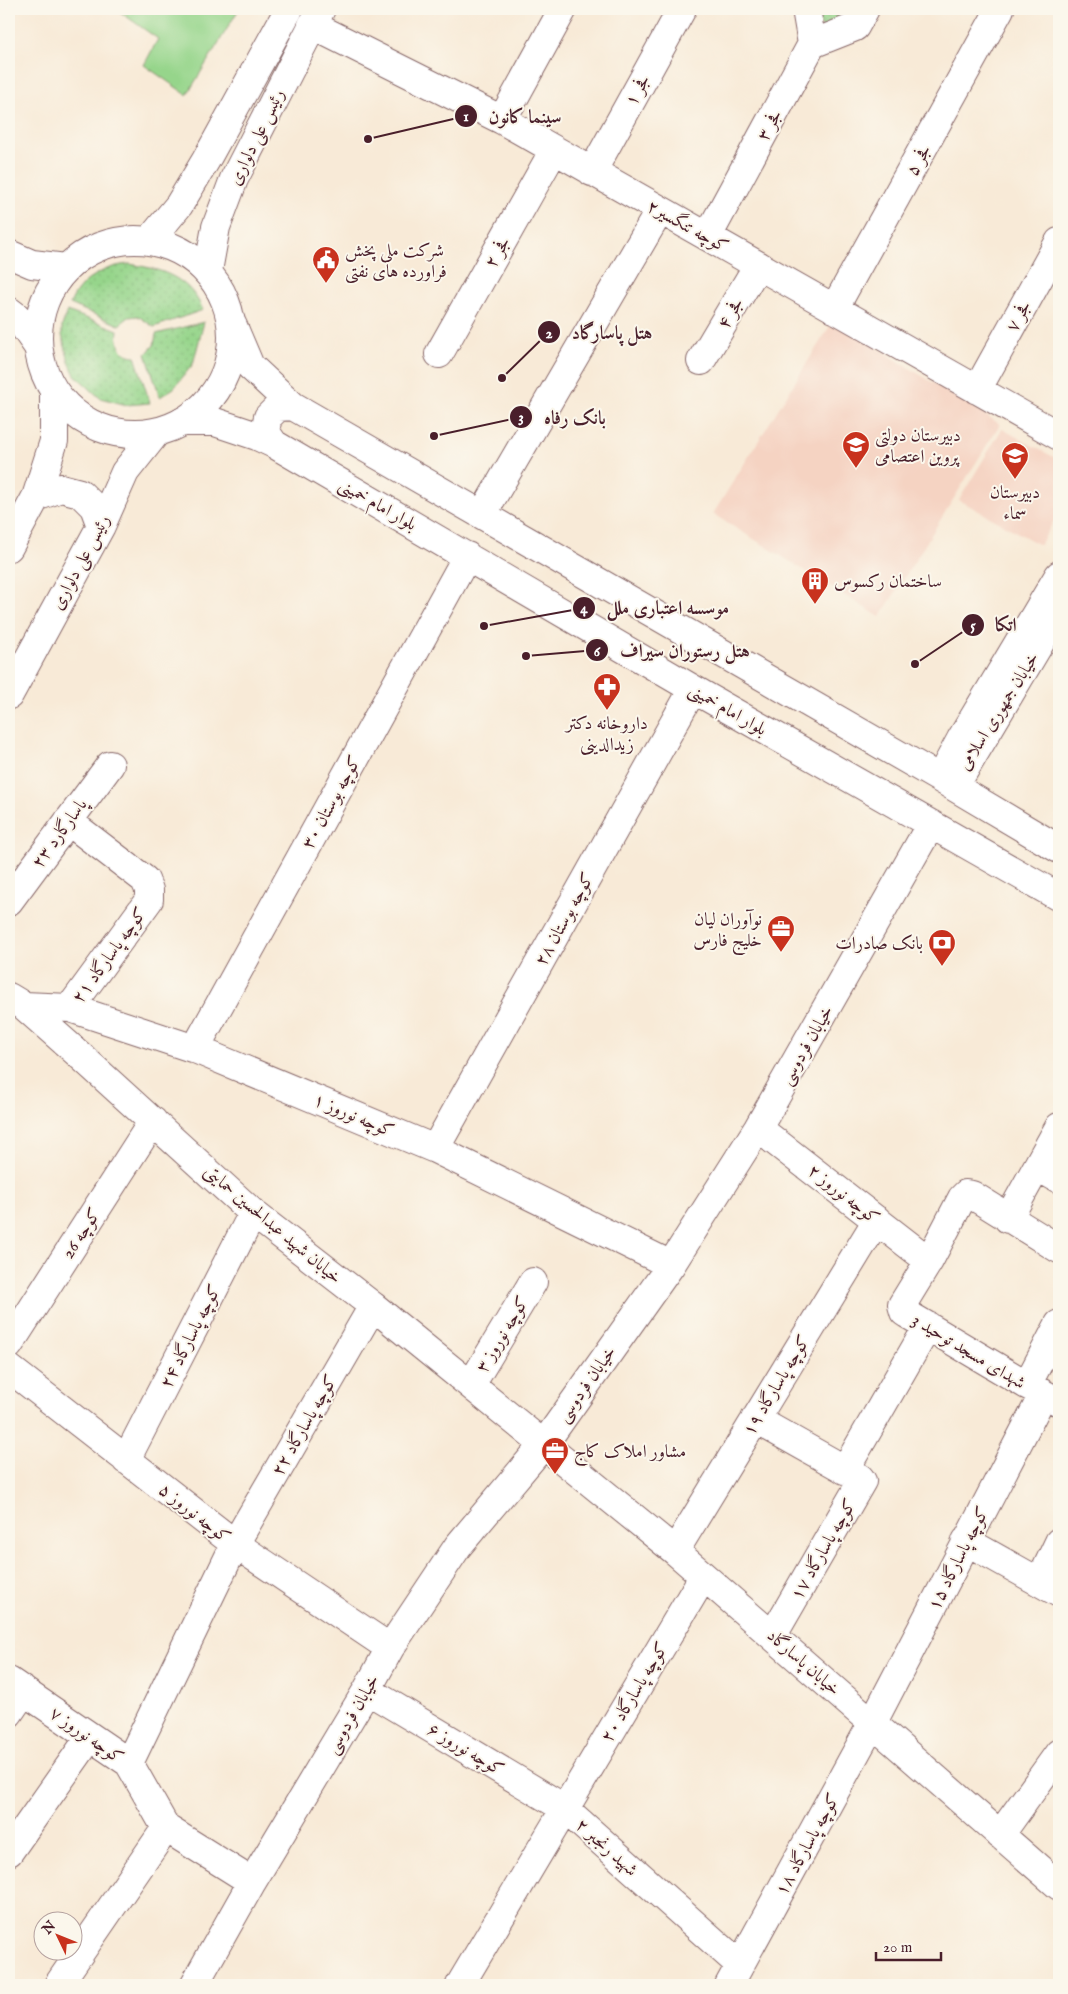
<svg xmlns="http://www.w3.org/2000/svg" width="1068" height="1994" font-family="'IM FELL English',Amiri,serif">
  <defs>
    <pattern id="grass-dots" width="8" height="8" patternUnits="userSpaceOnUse" patternTransform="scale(1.25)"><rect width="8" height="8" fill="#96d58b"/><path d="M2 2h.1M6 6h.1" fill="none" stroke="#83b678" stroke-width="1.8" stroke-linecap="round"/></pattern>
  </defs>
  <rect width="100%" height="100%" fill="#fbf7ec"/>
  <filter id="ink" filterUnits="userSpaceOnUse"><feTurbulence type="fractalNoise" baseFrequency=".02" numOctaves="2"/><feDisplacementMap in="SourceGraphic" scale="10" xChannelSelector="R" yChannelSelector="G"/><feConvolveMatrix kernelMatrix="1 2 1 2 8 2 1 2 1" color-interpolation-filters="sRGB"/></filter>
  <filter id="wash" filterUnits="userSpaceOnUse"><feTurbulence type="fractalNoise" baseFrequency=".0096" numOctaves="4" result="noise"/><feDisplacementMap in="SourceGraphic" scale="20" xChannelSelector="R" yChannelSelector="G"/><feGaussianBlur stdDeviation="1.12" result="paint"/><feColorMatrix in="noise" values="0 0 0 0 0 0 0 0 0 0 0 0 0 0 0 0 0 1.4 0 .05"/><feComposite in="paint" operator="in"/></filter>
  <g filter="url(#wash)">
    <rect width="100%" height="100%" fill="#f8ead7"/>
    <path fill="#f5d3c2" d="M833,321L1000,424L880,617L713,514Z
      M1002,429L1059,460V512L1040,545L959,500Z"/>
    <path fill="url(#grass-dots)" stroke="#707a5b" d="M813,9H829L833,11L834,9H840L838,14L851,19L822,28Z
      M129,264C162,269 189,277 203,310L154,327L138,316L129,317L119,325L70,304C79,281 104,266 129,264Z
      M67,311L118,330C116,344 121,355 135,356L150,403L127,405L100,398L75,375L69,362L62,335V326Z
      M204,322L193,364L174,388L160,397L146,354L154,345L156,334Z"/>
    <path fill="#96d58b" stroke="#707a5b" d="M116,9H239L187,95L144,65L158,39Z"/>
  </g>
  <g filter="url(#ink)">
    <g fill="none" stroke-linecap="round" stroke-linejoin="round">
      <defs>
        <path id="minor" d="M312,25L502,120L1059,436
          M812,44L855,27L865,9
          M502,120L563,9
          M592,172L682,9
          M708,236L812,44L806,9
          M9,254L32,264L66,268
          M834,309L1000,9
          M9,311L17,317L38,347
          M233,326L250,366L293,406L946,782L1059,849
          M439,354L554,150
          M701,361L758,265
          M977,390L1059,242
          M182,422H215L257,436L274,444L693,689L1059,897
          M274,444L265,431L268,417L278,407L293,406
          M482,515L660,210
          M1059,575L961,739L947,765L946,782L962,774L1059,611
          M68,821L145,880L149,890V900L70,1008
          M9,901L110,765
          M9,997L24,1006L84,1059L253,1213L373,1306L675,1551L1059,1886
          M24,1006L70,1008L195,1049L435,1149L671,1265
          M195,1049L467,556
          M758,1128L929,1261
          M435,1149L693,689
          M1038,1167L1059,1179
          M1008,1219L1059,1127
          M1059,1249L972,1195L966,1194L962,1198L929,1261L902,1305L904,1312L907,1314L1027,1385L1059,1402
          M9,1345L153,1121
          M9,1368L235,1544L390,1648
          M471,1385L533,1282
          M1027,1385L1059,1324
          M755,1419L860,1478L862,1481L773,1635
          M126,1460L253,1213
          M845,1470L928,1326
          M966,1541L1059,1593
          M675,1551L877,1220
          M1040,1582L1059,1542
          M9,1681L129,1763L166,1828L252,1882
          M367,1690L564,1808L740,1965
          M9,1713L24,1691
          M129,1763L235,1544L373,1306
          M1000,1835L1059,1753
          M9,1852L90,1737
          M58,1985L166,1828
          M194,1985L252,1882L367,1690L390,1648L458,1546L544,1444L671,1265L758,1128L931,824
          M460,1985L703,1577
          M729,1985L873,1722L1043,1395"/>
        <path id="major" d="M38 337a97 97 0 1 1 194 0a97 97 0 1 1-194 0Z
          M150,240L179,205L206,160L289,9
          M208,271L216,227L234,179L321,9
          M36,497L61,488L80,493L94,507L101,526
          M9,547L36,497L54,441V392
          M9,695L101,526L125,472L156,433"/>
      </defs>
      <use href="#minor" stroke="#876667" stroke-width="30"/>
      <use href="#major" stroke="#876667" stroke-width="30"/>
      <use href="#minor" stroke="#fff" stroke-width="28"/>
      <use href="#major" stroke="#fff" stroke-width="28"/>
    </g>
  </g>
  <defs>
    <symbol id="civic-pin" viewBox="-11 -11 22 30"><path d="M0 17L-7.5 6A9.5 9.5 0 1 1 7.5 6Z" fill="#c8321e" stroke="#fbf7ec"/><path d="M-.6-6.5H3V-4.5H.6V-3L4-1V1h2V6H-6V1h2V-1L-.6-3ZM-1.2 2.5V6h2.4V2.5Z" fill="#fff"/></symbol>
    <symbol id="school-pin" viewBox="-11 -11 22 30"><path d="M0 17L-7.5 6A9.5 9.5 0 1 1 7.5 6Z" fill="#c8321e" stroke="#fbf7ec"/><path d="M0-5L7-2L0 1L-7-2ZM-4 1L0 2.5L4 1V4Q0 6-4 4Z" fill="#fff"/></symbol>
    <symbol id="building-pin" viewBox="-11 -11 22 30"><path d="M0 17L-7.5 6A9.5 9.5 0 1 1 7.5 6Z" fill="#c8321e" stroke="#fbf7ec"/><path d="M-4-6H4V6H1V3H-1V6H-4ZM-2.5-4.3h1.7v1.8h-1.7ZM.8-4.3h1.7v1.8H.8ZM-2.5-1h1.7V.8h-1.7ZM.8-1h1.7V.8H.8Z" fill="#fff"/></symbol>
    <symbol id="pharmacy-pin" viewBox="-11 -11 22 30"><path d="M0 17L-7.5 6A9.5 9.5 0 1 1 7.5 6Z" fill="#c8321e" stroke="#fbf7ec"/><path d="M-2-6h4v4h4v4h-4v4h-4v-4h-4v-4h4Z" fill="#fff"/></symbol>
    <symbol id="office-pin" viewBox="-11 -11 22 30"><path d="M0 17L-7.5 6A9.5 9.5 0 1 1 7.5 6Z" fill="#c8321e" stroke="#fbf7ec"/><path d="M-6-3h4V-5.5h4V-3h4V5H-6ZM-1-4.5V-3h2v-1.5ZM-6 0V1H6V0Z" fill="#fff"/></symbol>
    <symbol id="bank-pin" viewBox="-11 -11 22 30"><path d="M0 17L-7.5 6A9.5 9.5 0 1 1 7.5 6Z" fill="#c8321e" stroke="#fbf7ec"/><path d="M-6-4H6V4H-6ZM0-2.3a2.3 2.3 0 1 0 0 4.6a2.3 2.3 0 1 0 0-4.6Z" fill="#fff"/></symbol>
  </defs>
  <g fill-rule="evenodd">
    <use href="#civic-pin" x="310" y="244" width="32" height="43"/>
    <use href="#school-pin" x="840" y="429" width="32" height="43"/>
    <use href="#school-pin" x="999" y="440" width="32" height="43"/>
    <use href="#building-pin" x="799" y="565" width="32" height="43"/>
    <use href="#pharmacy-pin" x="591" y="671" width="32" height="43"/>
    <use href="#office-pin" x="765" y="913" width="32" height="43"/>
    <use href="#bank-pin" x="926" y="927" width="32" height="43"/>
    <use href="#office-pin" x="539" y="1435" width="32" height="43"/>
  </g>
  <g text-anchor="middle" stroke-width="4" stroke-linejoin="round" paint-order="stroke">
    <g font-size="18" fill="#4a1f2b" stroke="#fbf7ec">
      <text transform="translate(637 90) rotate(-61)" y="6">فجر ۱</text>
      <text transform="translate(769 125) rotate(-61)" y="6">فجر ۳</text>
      <text transform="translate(256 137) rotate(-64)" y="6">رئیس علی دلواری</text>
      <text transform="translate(918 160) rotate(-61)" y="6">فجر ۵</text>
      <text transform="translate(688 226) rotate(29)" y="6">کوچه تنگسیر۲</text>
      <text transform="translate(497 252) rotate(-60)" y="6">فجر ۲</text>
      <text transform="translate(730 313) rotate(-59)" y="6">فجر ۴</text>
      <text transform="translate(1018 316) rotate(-61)" y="6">فجر ۷</text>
      <text transform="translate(378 504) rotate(30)" y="6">بلوار امام خمینی</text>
      <text transform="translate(80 562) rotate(-62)" y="6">رئیس علی دلواری</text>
      <text transform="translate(728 709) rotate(30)" y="6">بلوار امام خمینی</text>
      <text transform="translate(998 711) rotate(-58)" y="6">خیابان جمهوری اسلامی</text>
      <text transform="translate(331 802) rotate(-61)" y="6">کوچه بوستان ۳۰</text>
      <text transform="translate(59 833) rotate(-54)" y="6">پاسارگارد ۲۳</text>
      <text transform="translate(564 919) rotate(-61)" y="6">کوچه بوستان ۲۸</text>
      <text transform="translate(109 955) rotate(-54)" y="6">کوچه پاسارگاد ۲۱</text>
      <text transform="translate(806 1045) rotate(-60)" y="6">خیابان فردوسی</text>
      <text transform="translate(354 1115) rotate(23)" y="6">کوچه نوروز ۱</text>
      <text transform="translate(844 1194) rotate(38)" y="6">کوچه نوروز ۲</text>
      <text transform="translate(273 1224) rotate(40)" y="6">خیابان شهید عبدالحسین حمایتی</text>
      <text transform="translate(81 1233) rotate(-57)" y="6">کوچه 26</text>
      <text transform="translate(502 1334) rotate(-59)" y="6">کوچه نوروز ۳</text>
      <text transform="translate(190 1336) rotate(-63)" y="6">کوچه پاسارگاد ۲۴</text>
      <text transform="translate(969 1351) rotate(31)" y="6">شهدای مسجد توحید 3</text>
      <text transform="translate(586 1384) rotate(-55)" y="6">خیابان فردوسی</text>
      <text transform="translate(776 1385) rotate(-59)" y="6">کوچه پاسارگاد ۱۹</text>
      <text transform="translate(304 1425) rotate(-60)" y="6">کوچه پاسارگاد ۲۲</text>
      <text transform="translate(195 1513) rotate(38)" y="6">کوچه نوروز ۵</text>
      <text transform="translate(823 1549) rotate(-60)" y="6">کوچه پاسارگاد ۱۷</text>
      <text transform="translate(958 1558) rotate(-63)" y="6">کوچه پاسارگاد ۱۵</text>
      <text transform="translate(804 1662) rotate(41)" y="6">خیابان پاسارگاد</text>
      <text transform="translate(634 1692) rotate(-59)" y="6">کوچه پاسارگاد ۲۰</text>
      <text transform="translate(352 1714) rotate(-60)" y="6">خیابان فردوسی</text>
      <text transform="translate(87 1735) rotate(35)" y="6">کوچه نوروز ۷</text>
      <text transform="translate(466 1749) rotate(31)" y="6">کوچه نوروز ۶</text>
      <text transform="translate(807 1844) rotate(-61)" y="6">کوچه پاسارگاد ۱۸</text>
      <text transform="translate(607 1847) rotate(42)" y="6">شهید رنجبر ۲</text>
    </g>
    <g font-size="18" fill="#4a1f2b" stroke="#fbf7ec" text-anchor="start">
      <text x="345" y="256">شرکت ملی پخش<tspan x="345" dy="21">فراورده های نفتی</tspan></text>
      <text x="875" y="441">دبیرستان دولتی<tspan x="875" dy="21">پروین اعتصامی</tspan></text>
      <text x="1015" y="498" text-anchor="middle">دبیرستان<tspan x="1015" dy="21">سماء</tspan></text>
      <text x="834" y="587">ساختمان رکسوس</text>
      <text x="607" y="729" text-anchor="middle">داروخانه دکتر<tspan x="607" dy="21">زیدالدینی</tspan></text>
      <text x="762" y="925" text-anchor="end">نوآوران لیان<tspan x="762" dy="21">خلیج فارس</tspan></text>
      <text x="923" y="949" text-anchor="end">بانک صادرات</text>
      <text x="574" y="1457">مشاور املاک کاج</text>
    </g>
  </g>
  <path fill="none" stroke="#4a1f2b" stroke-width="2" d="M368 139L466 116M502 378L549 332M434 436L521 417M484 626L584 608M915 664L973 625M526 656L597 650"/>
  <g fill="#4a1f2b" stroke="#fbf7ec" stroke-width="2">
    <circle cx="368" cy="139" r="5"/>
    <circle cx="502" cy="378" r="5"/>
    <circle cx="434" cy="436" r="5"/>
    <circle cx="484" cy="626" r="5"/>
    <circle cx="915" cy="664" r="5"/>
    <circle cx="526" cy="656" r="5"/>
    <circle cx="466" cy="116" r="12"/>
    <circle cx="549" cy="332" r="12"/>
    <circle cx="521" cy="417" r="12"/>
    <circle cx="584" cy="608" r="12"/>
    <circle cx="973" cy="625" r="12"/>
    <circle cx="597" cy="650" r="12"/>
  </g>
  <g font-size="15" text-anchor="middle" font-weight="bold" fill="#fff">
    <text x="466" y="121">1</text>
    <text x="549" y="338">2</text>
    <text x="521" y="422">3</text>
    <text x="584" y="613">4</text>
    <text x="973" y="630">5</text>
    <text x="597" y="656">6</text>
  </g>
  <g font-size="19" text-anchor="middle" font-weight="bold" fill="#4a1f2b" stroke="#fbf7ec" stroke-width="4" stroke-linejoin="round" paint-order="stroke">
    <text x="525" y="123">سینما کانون</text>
    <text x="612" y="339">هتل پاسارگاد</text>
    <text x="575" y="424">بانک رفاه</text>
    <text x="668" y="614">موسسه اعتباری ملل</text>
    <text x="1006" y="631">اتکا</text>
    <text x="685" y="657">هتل رستوران سیراف</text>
  </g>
  <rect width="1068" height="1994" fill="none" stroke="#fbf7ec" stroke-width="30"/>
  <g transform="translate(58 1936) rotate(313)"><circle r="24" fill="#fbf7ec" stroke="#b4a19f"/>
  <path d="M0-4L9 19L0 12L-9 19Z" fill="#c8321e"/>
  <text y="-8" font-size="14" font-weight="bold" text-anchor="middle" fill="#4a1f2b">N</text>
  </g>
  <path d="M876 1952v8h65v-8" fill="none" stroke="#4a1f2b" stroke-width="2.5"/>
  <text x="883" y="1952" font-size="15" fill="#4a1f2b" stroke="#fbf7ec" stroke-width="4" paint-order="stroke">20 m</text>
</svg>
